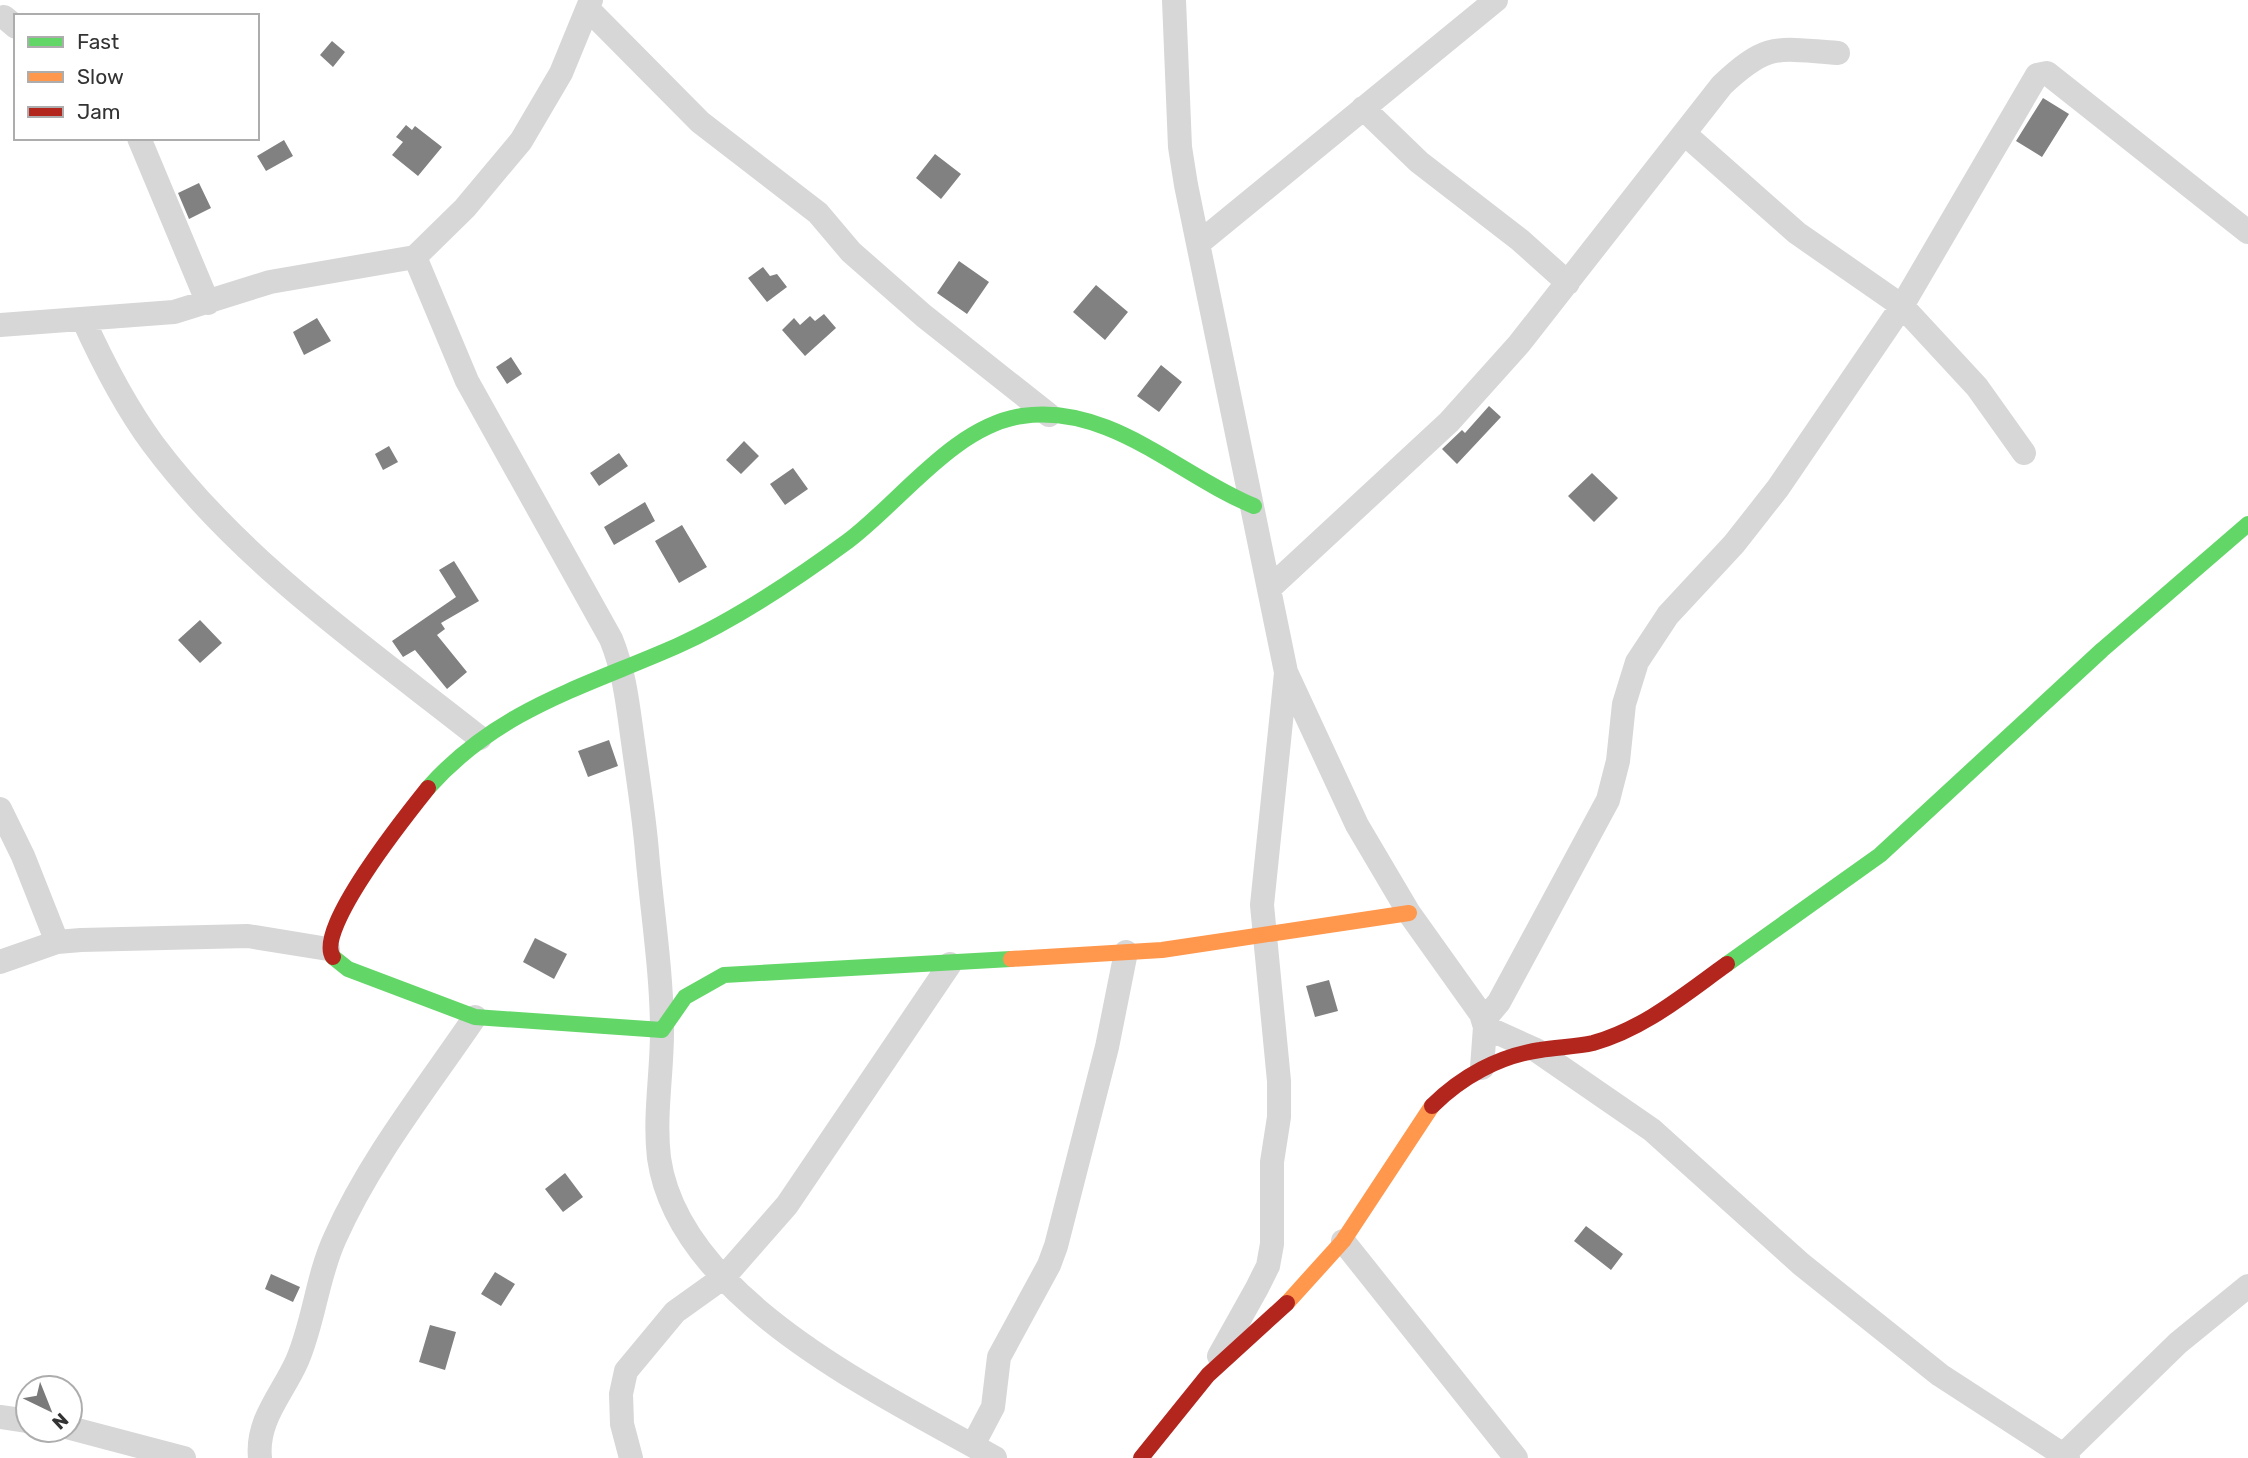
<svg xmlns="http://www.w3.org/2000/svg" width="2248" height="1458" font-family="Rubik,sans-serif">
  <rect width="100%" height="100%" fill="#fff"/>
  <path fill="#818181" d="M332,41L345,52L333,67L320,55Z
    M2043,98L2069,114L2042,157L2016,141Z
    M406,125L412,130L415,126L442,147L418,176L392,155L403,142L396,137Z
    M284,140L293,156L266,171L257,156Z
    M935,154L961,174L941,199L916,178Z
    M199,183L211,208L189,219L178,193Z
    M959,261L989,282L967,314L937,293Z
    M763,267L770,276L777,274L787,287L767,302L748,278Z
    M1096,285L1128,312L1105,340L1073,312Z
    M824,314L836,328L805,356L782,330L794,318L800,325L810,316L815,321Z
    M317,318L331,341L304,355L293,332Z
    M511,357L522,374L507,384L496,367Z
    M1161,365L1182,382L1159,412L1137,396Z
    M1489,406L1501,417L1457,464L1442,449L1462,430L1465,433Z
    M744,441L759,456L741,474L726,460Z
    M389,446L398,462L383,470L375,454Z
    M619,453L628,466L599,486L590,473Z
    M793,468L808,489L785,505L770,484Z
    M1592,473L1618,498L1594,522L1568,496Z
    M645,502L655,521L614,545L604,527Z
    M682,525L707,567L679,583L655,541Z
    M454,561L479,601L441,623L445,629L437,635L467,672L447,689L415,650L403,657L392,641L456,597L439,570Z
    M200,620L222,643L200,663L178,640Z
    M609,740L618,766L588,777L578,751Z
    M535,938L567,954L554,979L523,962Z
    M1329,980L1338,1011L1315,1017L1306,986Z
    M565,1173L583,1197L563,1212L545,1189Z
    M1586,1226L1623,1254L1611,1270L1574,1241Z
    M495,1272L515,1284L501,1306L481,1294Z
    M271,1274L300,1287L293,1302L265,1289Z
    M430,1325L456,1332L445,1370L419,1362Z"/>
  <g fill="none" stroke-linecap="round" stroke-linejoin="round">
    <path stroke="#d7d7d7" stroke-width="24" d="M1174,0L1180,147L1186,185L1286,672L1357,825L1409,913L1481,1014L1485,1027L1482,1068
      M588,9L700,122L818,213L851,252L924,316L1049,415
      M4,17L16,27
      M1363,108L1419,162L1520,240L1568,283
      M1686,135L1797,233L1902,306L1977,387L2024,453
      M139,138L208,303
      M1199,243L1496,0
      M415,257L467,381L611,639C625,673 628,707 633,742C638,779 644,815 647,852C652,911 662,973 662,1032C662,1074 654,1116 659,1158C679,1300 884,1395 995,1458
      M83,319C102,361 125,406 153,444C241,562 365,647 480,738
      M0,325L174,312L270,282L415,257L465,208L521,141L561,73L591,0
      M1271,587L1449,422L1519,344L1722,85C1769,41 1777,49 1838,53
      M0,809L23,856L57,942
      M0,962L57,942L81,940L248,936L328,949
      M1481,1014H1489L1499,1002L1608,800L1618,761L1624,704L1637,662L1668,615L1734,544L1778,488L1902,306L2037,75L2047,73L2248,232
      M1485,1027L1536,1050L1652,1130L1801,1264L1940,1375L2068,1458
      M1343,1241L1516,1458
      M1219,1356L1257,1288L1268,1266L1272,1244V1162L1279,1117V1081L1262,905L1286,673
      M0,1417L28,1421
      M70,1428L184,1458
      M973,1445L993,1407L999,1357L1049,1265L1056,1246L1107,1047L1126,952
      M2063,1455L2178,1343L2248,1286
      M260,1458C256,1420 283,1393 297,1361C314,1322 317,1277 335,1238C370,1159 426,1089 475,1017
      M631,1458L622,1424L621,1394L626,1371L675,1312L724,1277L787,1205L950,964"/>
    <path stroke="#63d668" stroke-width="16" d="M428,788C498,709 584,687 677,646C737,619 795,580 848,541C900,502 954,426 1022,416C1110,403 1180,476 1254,506
      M333,957L348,969L475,1017L662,1030L685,997L724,975L1011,959
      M1727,964L1880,855L2102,650L2248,524"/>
    <path stroke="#ff974d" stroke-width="16" d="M1011,959L1162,950L1409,913
      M1287,1303L1343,1241L1432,1106"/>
    <path stroke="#b3261e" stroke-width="16" d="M333,957C314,930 408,813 428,788
      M1432,1106C1461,1077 1499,1056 1540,1050C1557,1047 1576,1047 1593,1043C1644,1029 1685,994 1727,964
      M1141,1458L1208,1375L1287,1303"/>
  </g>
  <rect x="14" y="14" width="245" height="126" fill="#ffffff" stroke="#adadad" stroke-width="2"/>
  <rect x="28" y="37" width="35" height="10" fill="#63d668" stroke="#adadad" stroke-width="2"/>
  <text x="77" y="49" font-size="21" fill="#333333">Fast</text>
  <rect x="28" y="72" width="35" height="10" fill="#ff974d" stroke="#adadad" stroke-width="2"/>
  <text x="77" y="84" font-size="21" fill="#333333">Slow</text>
  <rect x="28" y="107" width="35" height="10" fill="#b3261e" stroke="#adadad" stroke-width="2"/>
  <text x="77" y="119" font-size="21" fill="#333333">Jam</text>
  <g transform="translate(49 1409) rotate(137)"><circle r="33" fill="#ffffff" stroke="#adadad" stroke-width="2"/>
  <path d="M0-5L12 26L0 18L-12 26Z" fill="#7a7a7a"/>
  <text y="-10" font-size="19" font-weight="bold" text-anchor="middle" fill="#333333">N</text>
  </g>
</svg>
